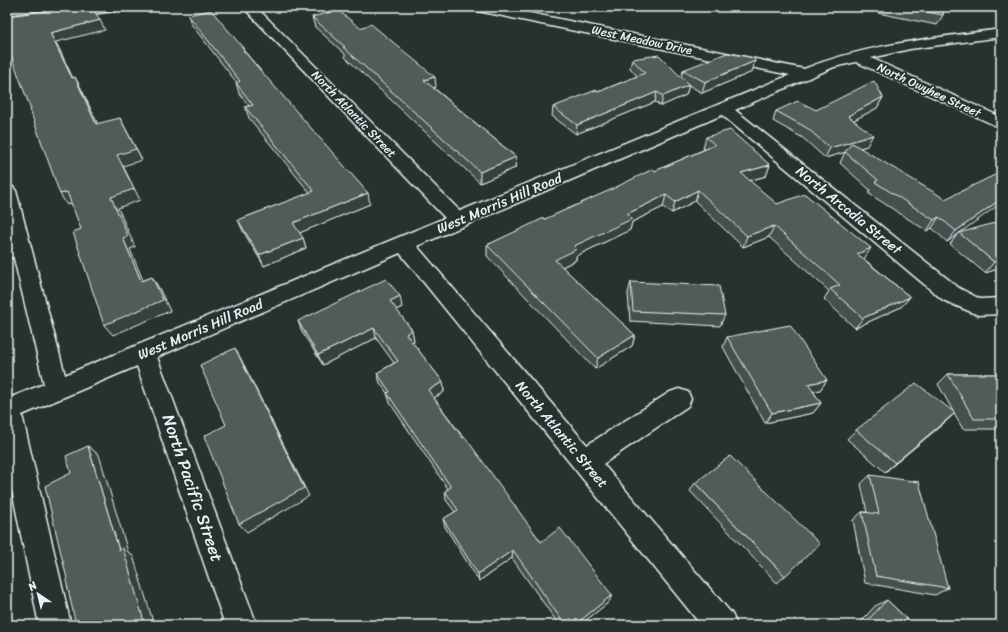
<svg xmlns="http://www.w3.org/2000/svg" width="1008" height="632" font-family="Sriracha,sans-serif">
  <rect width="100%" height="100%" fill="#26332d"/>
  <filter id="ink" filterUnits="userSpaceOnUse"><feTurbulence type="fractalNoise" baseFrequency=".025" numOctaves="2"/><feDisplacementMap in="SourceGraphic" scale="8" xChannelSelector="R" yChannelSelector="G"/><feConvolveMatrix kernelMatrix="1 2 1 2 8 2 1 2 1" color-interpolation-filters="sRGB"/></filter>
  <g filter="url(#ink)">
    <g fill="none" stroke-linecap="round" stroke-linejoin="round">
      <defs>
        <path id="service" d="M22,247L26,248L27,250L26,252L7,259V251Z"/>
        <path id="minor" d="M85,7H120L118,10L114,11L7,25V17Z
          M243,7H256L460,211L790,75L478,11L474,10L472,7H501L804,69C865,44 936,38 1001,29V37L910,49L871,58L1001,117V128L856,62L834,67L735,110L959,288L980,299L1001,298V314L978,315L943,300L722,115L417,246L587,445L670,392L679,389L688,392L691,399L688,406L603,464L732,614L737,625H701L400,253L157,357L257,625H225L137,366L22,415L71,625H39L7,465V399L44,384L7,229V185L13,187L16,191L65,375L445,218Z"/>
      </defs>
      <use href="#service" stroke="#e8f1f8" stroke-width="3"/>
      <use href="#minor" stroke="#e8f1f8" stroke-width="3"/>
      <use href="#service" fill="#26332d" fill-rule="evenodd"/>
      <use href="#minor" fill="#26332d" fill-rule="evenodd"/>
    </g>
    <path fill="#454f4d" stroke="#e8f1f8" d="M879,7H944L943,15L937,25L878,13Z
      M188,15L246,53L370,204L299,233L303,238L306,248L264,266L243,231L238,220L310,193L249,118L245,107L249,106L239,93L236,83H237L191,24Z
      M312,17L360,28L436,87L434,88L516,157L515,168L480,183L345,57V54L315,27Z
      M632,59L681,78L683,70L752,72L702,93L687,84L689,85L686,95L661,106L655,102L576,134L552,116L553,107L598,92L637,76L630,68Z
      M883,97L877,108L854,120L867,146L860,148L1001,268L985,273L950,244L958,234L947,242L932,228L927,231L868,193L870,190L840,163L845,152L825,158L803,138L773,121L776,111L816,110Z
      M706,137L770,165L766,176L749,181L777,204L864,259L910,297L901,307L855,328L824,299L829,291L769,237L743,247L695,201L672,213L663,207L632,222L630,230L576,256V260L562,267L635,335L632,346L595,369L487,256V245L655,171L705,149L703,148Z
      M631,282L725,315L720,326L630,321L628,293Z
      M402,307L396,310L412,330L414,341L412,342L443,382L444,392L434,398L541,542L609,602L580,625H559L512,558L479,581L445,527L443,519L455,512L446,500L445,491L448,489L390,403L387,393L380,383L377,373L394,363L376,338L323,365L302,332L298,321Z
      M727,337L827,380L820,390L813,391L821,403L813,413L765,423L723,347Z
      M948,374H1001V429H963L954,414L944,423L885,472L847,439L856,430L954,413L938,384Z
      M870,475L948,588L935,595L865,583L853,520L862,512H867L861,484Z
      M695,483L785,576L777,583L690,491Z
      M887,600L913,625H858L875,606Z"/>
    <path fill="#38403e" stroke="#e8f1f8" d="M7,7H78L7,15Z
      M100,20L105,30L56,42L78,89L72,78L50,33Z
      M755,61L752,72L702,93L705,82Z
      M75,77L81,88L103,135L96,124Z
      M435,77L436,87L425,91L424,80Z
      M689,85L686,95L661,106L663,96Z
      M657,92L655,102L576,134L577,125Z
      M883,97L877,108L843,126L848,116Z
      M120,118L142,160L123,166L140,200L118,208L135,247L130,249L148,292L141,281L123,238L111,197L117,155Z
      M873,135L867,146L825,158L830,148Z
      M516,157L515,168L480,183V172Z
      M770,165L766,176L737,184L741,173Z
      M698,190L695,201L672,213L675,202Z
      M67,192L74,202L67,205L60,194Z
      M368,193L370,204L297,234L293,223Z
      M666,195L663,207L632,222L630,230L576,256V260L554,271L555,260L574,246L627,214Z
      M1001,199V203L947,242L956,231Z
      M939,217L932,228L927,231L934,220Z
      M774,226L769,237L743,247L747,236Z
      M303,238L306,248L264,266L259,255Z
      M871,248L864,259L857,254Z
      M1001,260V268L985,273L994,262Z
      M152,277L159,288L170,311L113,335L104,325Z
      M400,296L402,307L392,312L390,301Z
      M910,297L901,307L855,328L863,318Z
      M374,328L376,338L323,365L318,355Z
      M412,330L414,341L408,344L406,334Z
      M635,335L632,346L595,369L598,358Z
      M235,348L241,359L309,496L247,532L239,524Z
      M827,380L820,390L801,394L808,384Z
      M443,382L444,392L430,400L428,390Z
      M821,403L813,413L765,423L772,413Z
      M955,413L944,423L885,472L895,463Z
      M88,446L99,455L128,552L133,556L154,625H145L119,550Z
      M7,519L10,538L7,539Z
      M513,550L512,558L479,581L478,574Z
      M612,595L609,602L580,625H575Z"/>
    <path fill="#505c59" stroke="#e8f1f8" d="M77,7H92L100,20L50,33L72,78L75,77L96,124L120,118L136,149L117,155L134,189L111,197L128,236L123,238L141,281L152,277L163,300L104,325L73,232L81,229L67,192L60,194L30,110H31L7,44V16Z
      M901,7H944L943,15Z
      M211,10L244,49L243,50L254,63L368,193L293,223L303,238L259,255L238,220L314,191L245,107L253,105L236,83L240,81L188,15Z
      M338,10L360,28L371,24L435,77L424,80L516,157L480,172L343,47H345L312,17Z
      M727,53L754,58L755,61L705,82L683,70Z
      M659,55L689,85L663,96L657,92L577,125L553,107L596,90L598,92L645,73L632,59Z
      M874,81L883,97L848,116L873,135L830,148L807,128L776,111L798,101L816,110Z
      M730,130L770,165L741,173L777,204L805,194L871,248L857,254L910,297L863,318L830,289L840,285L774,226L747,236L698,190L675,202L666,195L627,214L632,219L574,246L577,249L555,260L635,335L598,358L487,245L544,218L545,219L608,191L653,169L655,171L715,145L706,137Z
      M852,143L945,199L1001,172V199L956,231L939,217L934,220L875,182L878,180L845,152Z
      M1001,221V260L994,262L959,233Z
      M386,279L400,296L390,301L412,330L406,334L443,382L428,390L463,438L465,437L541,542L560,528L612,595L575,625H565L513,550L478,574L443,519L458,510L445,491L451,487L387,393L390,392L377,373L398,361L374,328L318,355L298,321Z
      M631,282L719,286L725,315L633,311Z
      M790,325L827,380L808,384L821,403L772,413L727,337Z
      M235,348L304,488L239,524L204,436L226,425L200,365Z
      M948,374H1001V419H974Z
      M916,383L955,413L895,463L856,430Z
      M88,446L119,550L123,548L145,625H76L66,580L67,579L45,486L71,473L66,456Z
      M730,456L820,544L785,576L695,483Z
      M870,475L919,482L948,588L876,576L862,512L879,514Z
      M887,600L913,625H863Z"/>
  </g>
  <g text-anchor="middle" stroke-width="3.5" stroke-linejoin="round" paint-order="stroke">
    <g font-size="12" fill="#e8f1f8" stroke="#26332d">
      <text transform="translate(642 40) rotate(12)" y="4">West Meadow Drive</text>
      <text transform="translate(929 90) rotate(25)" y="4">North Owyhee Street</text>
      <text transform="translate(354 114) rotate(46)" y="4">North Atlantic Street</text>
    </g>
    <g font-size="14" fill="#e8f1f8" stroke="#26332d">
      <text transform="translate(499 203) rotate(-23)" y="5">West Morris Hill Road</text>
      <text transform="translate(849 210) rotate(39)" y="5">North Arcadia Street</text>
      <text transform="translate(200 329) rotate(-23)" y="5">West Morris Hill Road</text>
      <text transform="translate(562 434) rotate(50)" y="5">North Atlantic Street</text>
    </g>
    <g font-size="17" fill="#e8f1f8" stroke="#26332d">
      <text transform="translate(193 488) rotate(71)" y="6">North Pacific Street</text>
    </g>
  </g>
  <rect width="1008" height="632" fill="none" stroke="#26332d" stroke-width="24"/>
  <rect x="12" y="12" width="984" height="608" fill="none" stroke="#e8f1f8" stroke-width="1.5" filter="url(#ink)"/>
  <g transform="translate(38 594) rotate(325)" stroke="#26332d" stroke-width="3" paint-order="stroke">
  <path d="M0-3L7 15L0 10L-7 15Z" fill="#e8f1f8"/>
  <text y="-6" font-size="11" font-weight="bold" text-anchor="middle" fill="#e8f1f8">N</text>
  </g>
</svg>
